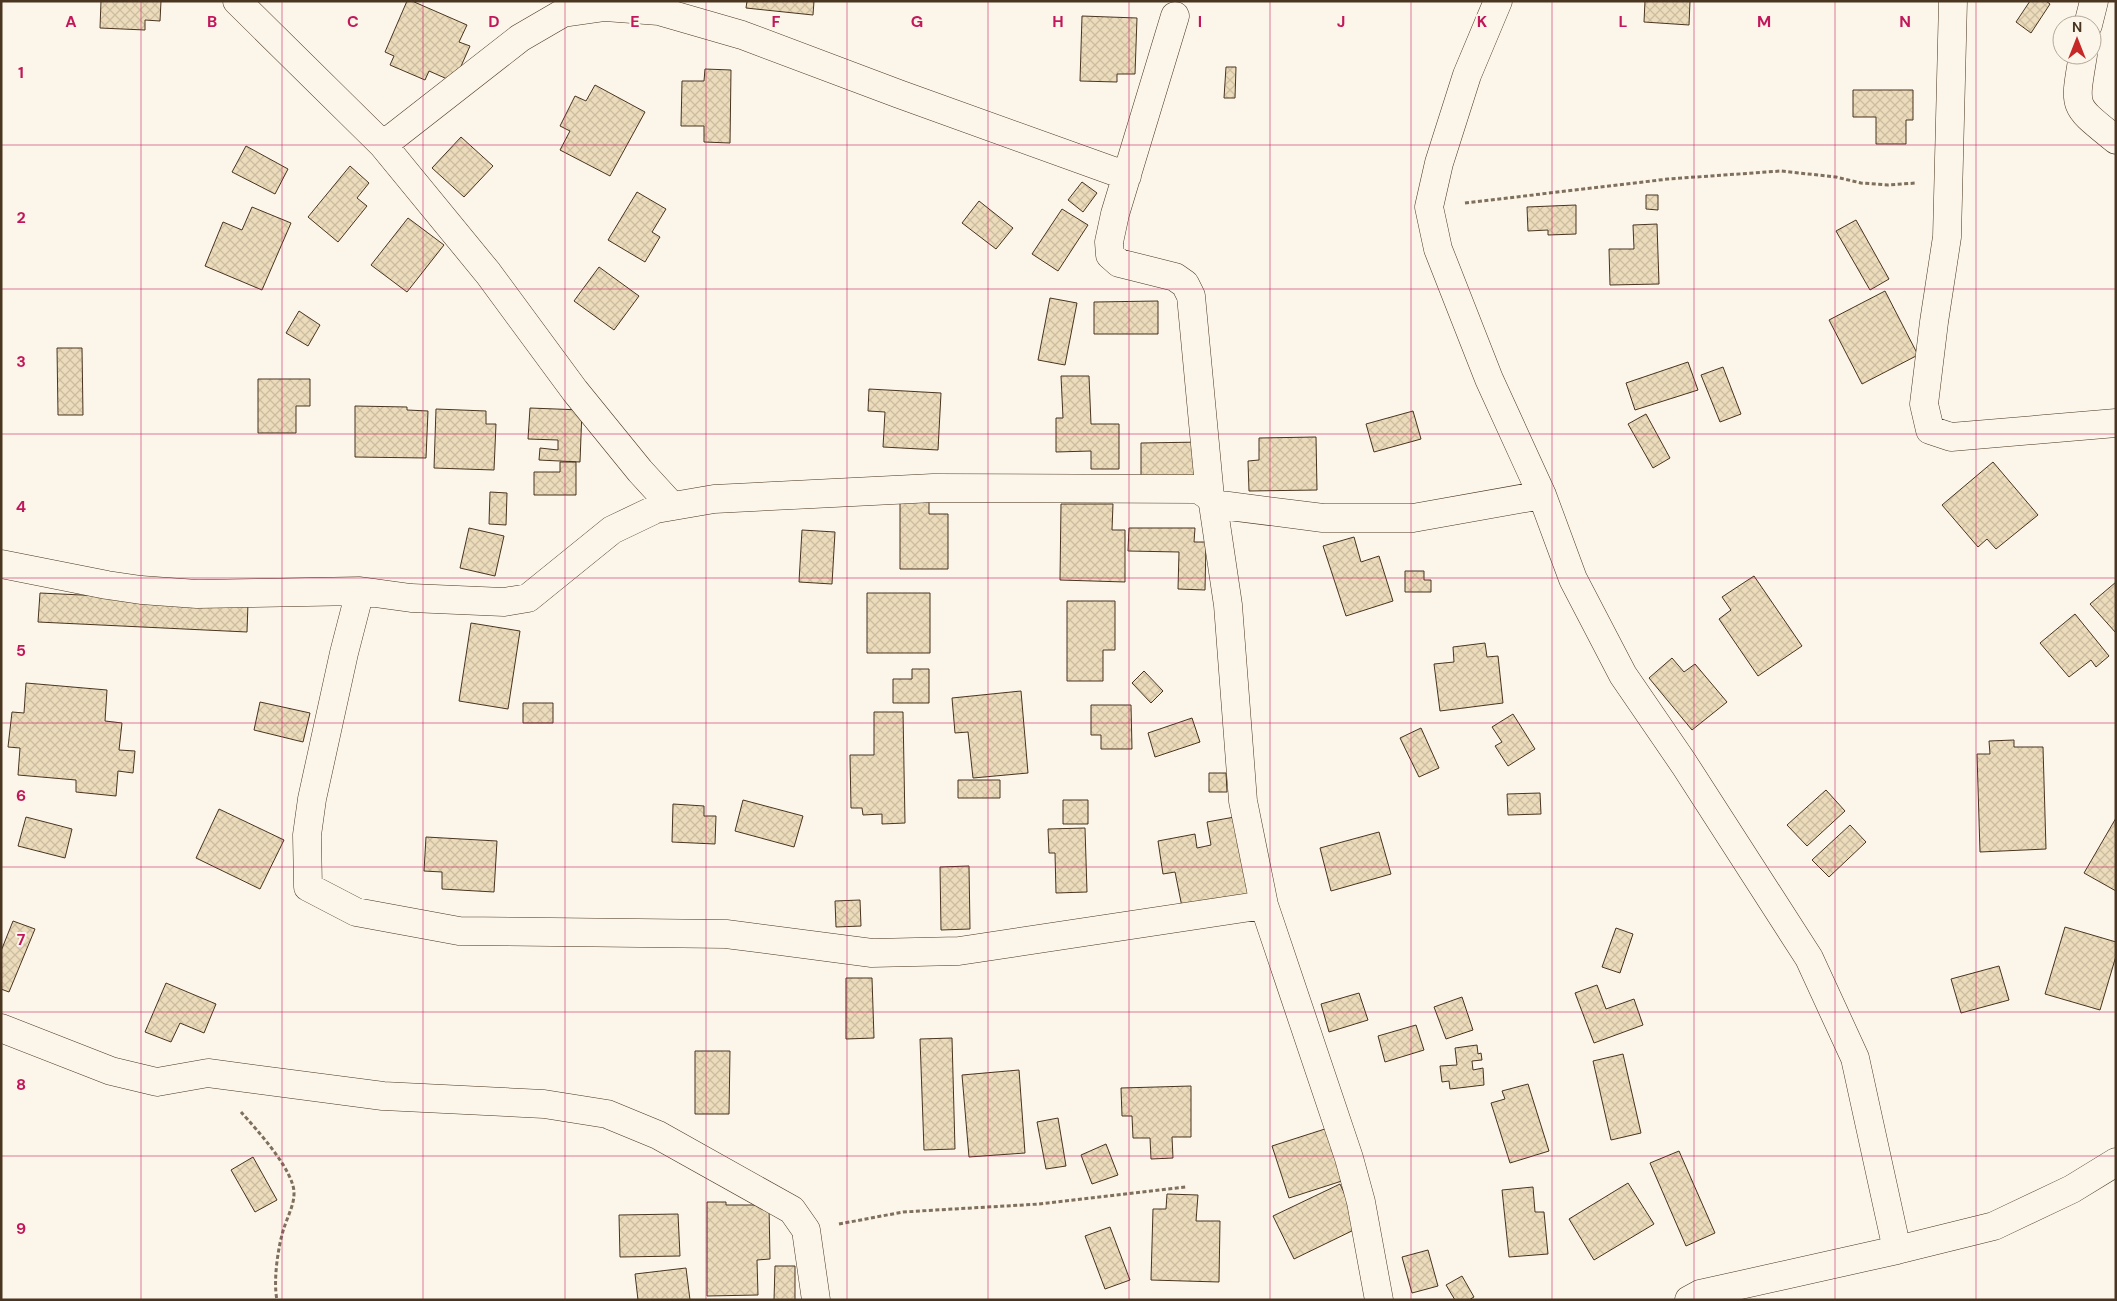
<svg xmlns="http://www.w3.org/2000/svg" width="2117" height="1301" font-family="'DM Sans',sans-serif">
  <defs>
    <pattern id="building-cross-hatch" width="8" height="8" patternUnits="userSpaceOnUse" patternTransform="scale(1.25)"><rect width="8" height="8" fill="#ecdcbc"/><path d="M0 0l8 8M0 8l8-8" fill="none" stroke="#ccbda1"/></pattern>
  </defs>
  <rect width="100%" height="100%" fill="#fbf6e9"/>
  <path fill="url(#building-cross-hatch)" stroke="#4a3520" d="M101,1H161L160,21L145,20V30L100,28Z
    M407,1H412L467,25L459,42L470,46L454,82L429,71L425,80L390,65L394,56L385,52Z
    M747,1H814L813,15L746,8Z
    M1645,1H1690L1689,25L1644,22Z
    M2030,1H2046L2050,4L2031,33L2016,22Z
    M1082,16L1137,18L1135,74H1117V82L1080,81Z
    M1226,67H1236L1235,98H1224Z
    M705,69L731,70L730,143L704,142V126H681L682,81H704Z
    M595,85L645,112L610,176L560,150L570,131L560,126L575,96L586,101Z
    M1853,90H1913V120H1906V144H1876V117H1853Z
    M461,137L493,166L464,197L432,168Z
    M246,146L288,169L275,194L232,172Z
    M350,166L369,183L357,198L367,206L338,242L308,217Z
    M1082,182L1097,193L1083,212L1068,200Z
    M637,192L666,209L652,232L660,237L645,262L608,240Z
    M1646,195H1658V210L1646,209Z
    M979,201L1013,228L996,249L962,223Z
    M1576,205V234L1548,235V230L1528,231L1527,207Z
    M252,207L291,223L262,290L205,266L223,222L242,230Z
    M1062,209L1088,225L1058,271L1032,254Z
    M408,218L444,245L407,292L371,265Z
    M1856,220L1889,279L1870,290L1836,231Z
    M1657,224L1659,284L1610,285L1609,249H1634L1633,225Z
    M599,267L639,296L614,330L574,301Z
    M1885,291L1918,355L1862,384L1829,320Z
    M1050,298L1077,303L1065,365L1038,360Z
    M1158,301V334H1094V302Z
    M299,311L320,325L308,346L286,333Z
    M57,348H82L83,415H58Z
    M1688,362L1698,390L1635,410L1626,383Z
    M1723,367L1741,414L1720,422L1701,375Z
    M1061,376H1089L1091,424H1119V469H1091V451L1056,452V418H1063Z
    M258,379H310V406H296V433H258Z
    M869,389L941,393L938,450L883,447L885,412L868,411Z
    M355,406L407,407V410L428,411L426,458L355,457Z
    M530,408L582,410L580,462L539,460L540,448L558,450V440L528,439Z
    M436,409L486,411V424H496L494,470L434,468Z
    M1413,411L1421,439L1374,452L1366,424Z
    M1646,414L1670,458L1653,468L1628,424Z
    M1316,437L1317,490L1249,491L1248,461L1259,460V438Z
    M1203,442L1204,476L1141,478V443Z
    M560,462H576V495H534V472H560Z
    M1993,462L2038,515L1996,549L1987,539L1978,547L1942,505Z
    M490,492L507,493L506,525L489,524Z
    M900,502H929V514H948V569H900Z
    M1061,504H1113L1112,530H1125V582L1060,580Z
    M469,528L504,536L495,576L460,568Z
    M1129,528H1195L1194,542H1206L1205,590L1178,589L1179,552L1128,551Z
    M802,530L835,532L832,584L799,582Z
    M1354,537L1361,562L1379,556L1393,601L1346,616L1323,546Z
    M1405,571H1424V580H1431V592H1405Z
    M1754,576L1802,646L1758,676L1719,619L1731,610L1722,597Z
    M2116,582V633L2090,604Z
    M40,593L248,603L247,632L38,622Z
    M867,593H930V653H867Z
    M1067,601H1115V650H1103V681H1067Z
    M2075,614L2109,656L2096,667L2091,660L2069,677L2040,643Z
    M471,623L520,631L508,709L459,701Z
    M1485,643L1487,657L1498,656L1503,703L1440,711L1434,664L1454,662L1453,647Z
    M1672,658L1684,672L1695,664L1727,702L1692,730L1649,678Z
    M912,669H929V703H893V679H912Z
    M1144,671L1163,691L1151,703L1132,683Z
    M26,683L107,690L105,721L122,723L119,750L135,751L133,773L118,771L116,796L76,792V780L18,775L20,748L8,747L12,712L24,713Z
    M1021,691L1028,773L973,778L968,732L955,733L952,698Z
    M260,702L310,713L303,742L254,730Z
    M523,703H553V723H523Z
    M1091,705H1131L1132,749H1101V735H1091Z
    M874,712H903L905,823L882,824V814L863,815L862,808H851L850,755H874Z
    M1513,714L1535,749L1508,766L1495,746L1502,742L1492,727Z
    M1192,718L1200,742L1155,757L1148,733Z
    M1421,728L1439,768L1419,777L1400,738Z
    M2014,740V747H2043L2046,849L1980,852L1977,754H1990L1989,741Z
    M1209,773H1226L1227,792H1209Z
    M958,780H1000V798H958Z
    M1826,790L1845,811L1807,846L1787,825Z
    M1540,793L1541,814L1508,815L1507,794Z
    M743,800L803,816L794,847L735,831Z
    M1063,800H1088V824H1063Z
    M673,804L704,806V816H716L715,844L672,842Z
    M219,809L284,840L260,889L196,858Z
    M1240,816L1255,898L1183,912L1175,872L1163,874L1158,841L1195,834L1197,848L1211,845L1207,822Z
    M26,817L72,829L65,858L18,846Z
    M2116,818V891L2084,873Z
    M1850,825L1866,842L1829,877L1812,860Z
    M1085,828L1087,892L1056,893L1055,853H1049L1048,829Z
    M1379,832L1391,874L1331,891L1320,848Z
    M426,837L497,841L494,892L442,889V872L424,871Z
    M969,866L970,929L941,930L940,867Z
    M860,900L861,926L836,927L835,901Z
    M13,921L35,929L9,992L1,989V951Z
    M2065,927L2116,942V956L2100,1010L2045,994Z
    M1616,928L1633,934L1620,973L1602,967Z
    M1999,966L2009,1000L1961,1013L1951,979Z
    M846,978H872L874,1038L846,1039Z
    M166,983L216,1004L204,1033L180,1023L171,1042L145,1032Z
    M1597,985L1606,1009L1634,999L1643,1025L1594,1043L1575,993Z
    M1359,993L1368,1020L1329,1032L1321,1004Z
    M1462,997L1473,1030L1446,1039L1434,1007Z
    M1416,1025L1424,1050L1385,1062L1378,1036Z
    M952,1038L955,1149L924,1150L920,1039Z
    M1477,1045L1478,1054L1481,1053L1482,1060L1472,1061L1473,1070L1483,1068L1484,1085L1450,1089L1449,1081L1442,1082L1440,1066L1457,1065L1455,1048Z
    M695,1051H730L729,1114H695Z
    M1623,1054L1641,1133L1611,1140L1593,1061Z
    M1019,1070L1025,1153L969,1157L962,1075Z
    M1528,1084L1549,1151L1510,1163L1491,1103L1505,1099L1502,1091Z
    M1191,1086V1137H1172L1173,1158L1151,1159L1150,1138H1133L1132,1116H1122L1121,1088Z
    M1058,1118L1066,1166L1046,1169L1037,1122Z
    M1328,1128L1345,1180L1289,1198L1272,1146Z
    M1106,1144L1118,1175L1092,1184L1081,1155Z
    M1679,1151L1715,1233L1686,1246L1650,1163Z
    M253,1157L277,1200L255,1212L231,1170Z
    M1628,1183L1654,1224L1594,1260L1569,1219Z
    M1340,1184L1360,1227L1294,1259L1273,1216Z
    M1533,1187L1535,1212H1544L1548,1254L1509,1257L1502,1190Z
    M1167,1194L1198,1195L1196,1221H1220L1219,1282L1151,1280L1153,1209H1166Z
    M707,1202H726V1205H769L770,1259L757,1260L758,1295L707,1296Z
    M678,1214L680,1256L620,1257L619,1215Z
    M1110,1227L1130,1280L1105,1289L1085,1236Z
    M1428,1250L1438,1286L1412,1293L1402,1257Z
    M775,1266H795V1300H774Z
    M686,1268L690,1300H638L635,1274Z
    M1462,1276L1474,1297L1469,1300H1455L1446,1285Z"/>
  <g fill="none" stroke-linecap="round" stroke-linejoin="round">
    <defs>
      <path id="street" d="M237,1L383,145L488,273L575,391L640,471L672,506
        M1498,1L1467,75L1439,163L1429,207L1438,249L1489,379L1542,495L1573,579L1623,675L1684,764L1809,958L1855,1058L1897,1250
        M1953,1L1947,237L1934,322L1924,404L1930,430L1951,437L2116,423
        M1175,16L1115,214L1109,242L1110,255L1119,263L1175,277L1185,284L1191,296L1210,497
        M2088,25L2094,1
        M2083,55C2074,110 2072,104 2116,140
        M383,145L520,38L563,13L605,7L659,11L742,35L899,94L1127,176
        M1213,504L1323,518H1413L1542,495
        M1,564L107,585L141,590L197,594L360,591L411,598L504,602L528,598L612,530L656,509L714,499L933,488L1198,489L1210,497L1213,504L1228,605L1243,801L1264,905L1349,1158L1361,1202L1379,1300
        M360,591L344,653L312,799L307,835L308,887L356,912L459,931L726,934L872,953L959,951L1264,905
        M1,1028L111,1071L157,1082L208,1073L383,1096L544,1104L607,1114L658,1135L792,1210L806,1230L816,1300
        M1689,1300L1700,1294L1897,1250L1994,1226L2072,1189L2116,1162"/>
    </defs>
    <use href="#street" stroke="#4a3520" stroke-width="29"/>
    <path stroke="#7f6f5c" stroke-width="3" stroke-dasharray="4 2.5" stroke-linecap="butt" d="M1465,203L1668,179L1781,171L1836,177L1861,183L1888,185L1916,183
      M241,1112C256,1129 295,1171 294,1194C294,1205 287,1218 284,1228C278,1246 273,1281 277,1300
      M839,1224L903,1212L1039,1204L1186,1187"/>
    <use href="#street" stroke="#fbf6e9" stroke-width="28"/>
  </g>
  <path fill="none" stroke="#c2185b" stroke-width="1" stroke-opacity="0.55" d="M141,1V1300M282,1V1300M423,1V1300M565,1V1300M706,1V1300M847,1V1300M988,1V1300M1129,1V1300M1270,1V1300M1411,1V1300M1552,1V1300M1694,1V1300M1835,1V1300M1976,1V1300M1,145H2116M1,289H2116M1,434H2116M1,578H2116M1,723H2116M1,867H2116M1,1012H2116M1,1156H2116"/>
  <g font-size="16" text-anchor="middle" font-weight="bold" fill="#c2185b" stroke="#fbf6e9" stroke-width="4" stroke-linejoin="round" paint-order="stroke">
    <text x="71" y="27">A</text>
    <text x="212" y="27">B</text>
    <text x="353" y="27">C</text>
    <text x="494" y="27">D</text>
    <text x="635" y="27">E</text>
    <text x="776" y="27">F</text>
    <text x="917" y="27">G</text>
    <text x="1058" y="27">H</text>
    <text x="1200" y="27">I</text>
    <text x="1341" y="27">J</text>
    <text x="1482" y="27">K</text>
    <text x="1623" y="27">L</text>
    <text x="1764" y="27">M</text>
    <text x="1905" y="27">N</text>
    <text x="21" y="78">1</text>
    <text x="21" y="223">2</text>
    <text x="21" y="367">3</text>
    <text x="21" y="512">4</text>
    <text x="21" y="656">5</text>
    <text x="21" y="801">6</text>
    <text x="21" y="945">7</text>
    <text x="21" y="1090">8</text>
    <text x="21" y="1234">9</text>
  </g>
  <rect width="2117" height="1301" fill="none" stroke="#4a3520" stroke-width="5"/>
  <g transform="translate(2077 40)"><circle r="24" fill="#fbf6e9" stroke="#b4a999"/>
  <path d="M0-4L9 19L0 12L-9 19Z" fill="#c62828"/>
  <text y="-8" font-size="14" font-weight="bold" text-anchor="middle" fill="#4a3520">N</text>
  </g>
</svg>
